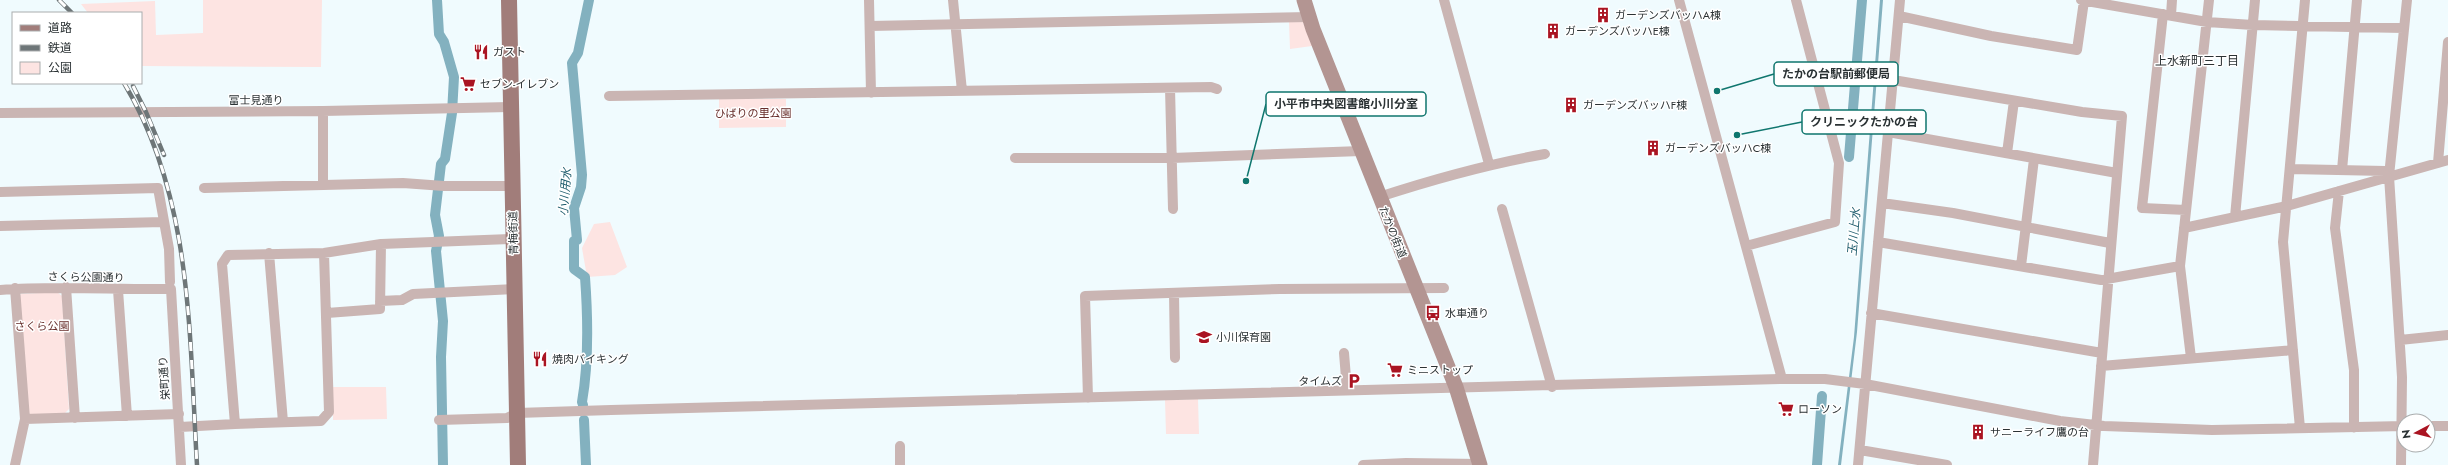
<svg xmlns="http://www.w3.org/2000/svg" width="2448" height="465" font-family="Jost,'Noto Sans JP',sans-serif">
  <rect width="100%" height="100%" fill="#f0fbfe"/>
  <path fill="#fde4e2" d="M203,0H322L321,67L141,66V13H88L81,4L155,1L156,35L203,33Z
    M1289,22H1303L1312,46L1290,49Z
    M719,99H786V127L719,128Z
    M610,222L627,267L615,275L587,277L582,248L594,224Z
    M57,292L62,296L69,409L64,414H30L27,411L19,297L21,294Z
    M333,387H386L387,419L333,420Z
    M1198,399L1199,434H1166L1165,400Z"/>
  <path fill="#83b1bf" d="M1880,0H1883L1857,332L1841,465H1838L1854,337Z"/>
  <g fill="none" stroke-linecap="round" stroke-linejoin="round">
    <path stroke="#83b1bf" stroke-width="10" d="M437,0L439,34L444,42L454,77L452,113L445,159L441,164L435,215L439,236L436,251L443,321L441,357L443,465
      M1849,157L1862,0
      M583,405L582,402C589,362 588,318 585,277L574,269V241L577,240L574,208L581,187L582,175L572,63L578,53L589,0
      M584,420L586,465
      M1817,465L1822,396"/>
    <path stroke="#cab5b3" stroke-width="10" d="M869,0L871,93
      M953,0L962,91
      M1444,0L1489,164
      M1679,0L1782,379
      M2081,0L2207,22L2253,25L2404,28
      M2163,14L2142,208L2186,210
      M2171,15L2172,0
      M1899,16L1991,36L2077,50L2084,1
      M870,26L1309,17
      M1893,80L2082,112L2122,116L2093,465
      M1170,88L1173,209
      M609,96L1211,87L1217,89
      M0,113L323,111L511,107
      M1888,132L2117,173
      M2007,153L2014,101
      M1015,158H1172L1361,151
      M2438,163L2448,42
      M2290,169L2385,171L2389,176
      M2342,170L2357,0
      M323,184V111
      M204,188L403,183L444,186H512
      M2339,191L2335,228L2354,370V428
      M0,192L158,188L169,249L170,282
      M1379,197C1434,179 1488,164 1545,154
      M1882,203L1953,213L2110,243
      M1502,209L1552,387
      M2235,217L2255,0
      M0,226L163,222
      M2184,228L2287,206L2448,160
      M1878,242L2101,280L2180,266
      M1746,246L1835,222L1839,163L1796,0
      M269,253L283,422
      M324,253L329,412L321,421L235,424L222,264L228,255L324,253L381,244L513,239
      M2021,266L2034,159
      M66,287L75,418
      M0,290C57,285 114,290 171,289L181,465
      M118,290L127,416
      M1174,293L1175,358
      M380,301L402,300L413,294L515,289
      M327,313L380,309L381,244
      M1871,313L2102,353
      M2400,340L2448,335
      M1344,353L1347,390
      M2191,358L2180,266L2209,0
      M2101,366L2293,350
      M1088,398L1085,296L1280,289L1444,288
      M25,419L179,414
      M439,420L507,418L517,413L611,410L1782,379H1825L1865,384L2060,421L2104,426L2212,430L2404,426
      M2428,426H2448
      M180,427L235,424
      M2300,428L2283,242L2305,0
      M900,446V465
      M1860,450L1947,465
      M15,465L25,419L15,288
      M1363,465L1406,463L1480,464
      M1858,465L1900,0
      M2401,465L2402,377L2389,176L2407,0"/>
    <path stroke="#b39592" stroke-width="15" d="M1304,0L1313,29L1456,387L1480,465"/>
    <path stroke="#a17d7a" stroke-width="16" d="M509,0L518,465"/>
    <defs>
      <path id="rail" d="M59,0L72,13
        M124,83C193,198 189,335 197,465
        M133,86L146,112L164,155"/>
    </defs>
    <use href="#rail" stroke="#6e7678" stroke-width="4.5"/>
    <use href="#rail" stroke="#fff" stroke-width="3" stroke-dasharray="9" stroke-linecap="butt"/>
  </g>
  <defs>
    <symbol id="building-bare" viewBox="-9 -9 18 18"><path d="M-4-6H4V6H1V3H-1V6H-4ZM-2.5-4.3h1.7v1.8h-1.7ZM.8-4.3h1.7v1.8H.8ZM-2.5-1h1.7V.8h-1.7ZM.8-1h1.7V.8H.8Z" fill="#aa1422" stroke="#fff" stroke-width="2.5" paint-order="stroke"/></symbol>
    <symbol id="restaurant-bare" viewBox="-9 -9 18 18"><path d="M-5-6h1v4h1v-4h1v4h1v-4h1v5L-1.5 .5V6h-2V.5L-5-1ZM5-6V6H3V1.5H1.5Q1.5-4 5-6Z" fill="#aa1422" stroke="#fff" stroke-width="2.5" paint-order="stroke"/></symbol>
    <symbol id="supermarket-bare" viewBox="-9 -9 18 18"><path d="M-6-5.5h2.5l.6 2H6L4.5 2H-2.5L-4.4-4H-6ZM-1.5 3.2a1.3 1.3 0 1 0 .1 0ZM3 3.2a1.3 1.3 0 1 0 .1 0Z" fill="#aa1422" stroke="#fff" stroke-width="2.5" paint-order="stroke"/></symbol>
    <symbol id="bus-bare" viewBox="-9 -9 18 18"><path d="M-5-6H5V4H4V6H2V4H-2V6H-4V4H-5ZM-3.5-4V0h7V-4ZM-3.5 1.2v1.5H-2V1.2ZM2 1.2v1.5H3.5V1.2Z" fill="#aa1422" stroke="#fff" stroke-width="2.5" paint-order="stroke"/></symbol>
    <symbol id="school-bare" viewBox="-9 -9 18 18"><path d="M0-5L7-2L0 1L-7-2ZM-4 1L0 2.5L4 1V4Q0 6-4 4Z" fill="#aa1422" stroke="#fff" stroke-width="2.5" paint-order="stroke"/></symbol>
    <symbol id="parking-bare" viewBox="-9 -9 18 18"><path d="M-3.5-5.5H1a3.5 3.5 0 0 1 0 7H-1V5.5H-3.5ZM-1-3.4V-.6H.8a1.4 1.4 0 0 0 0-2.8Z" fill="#aa1422" stroke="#fff" stroke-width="2.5" paint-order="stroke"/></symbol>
  </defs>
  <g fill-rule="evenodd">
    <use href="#building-bare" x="1592" y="4" width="22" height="22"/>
    <use href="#building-bare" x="1542" y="20" width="22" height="22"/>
    <use href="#restaurant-bare" x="470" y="41" width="22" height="22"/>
    <use href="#supermarket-bare" x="457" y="73" width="22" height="22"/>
    <use href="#building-bare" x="1560" y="94" width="22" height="22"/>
    <use href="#building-bare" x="1642" y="137" width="22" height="22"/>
    <use href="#bus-bare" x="1422" y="302" width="22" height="22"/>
    <use href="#school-bare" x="1193" y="326" width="22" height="22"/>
    <use href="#restaurant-bare" x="529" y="348" width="22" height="22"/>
    <use href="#supermarket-bare" x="1384" y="359" width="22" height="22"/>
    <use href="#parking-bare" x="1343" y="370" width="22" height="22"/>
    <use href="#supermarket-bare" x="1775" y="398" width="22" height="22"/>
    <use href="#building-bare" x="1967" y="421" width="22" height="22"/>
  </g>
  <g text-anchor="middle" stroke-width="3" stroke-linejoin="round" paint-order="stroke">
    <g font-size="11" fill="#2b3234" stroke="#fff" text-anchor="start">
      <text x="1615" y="19">ガーデンズバッハA棟</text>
      <text x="1565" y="35">ガーデンズバッハE棟</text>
      <text x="493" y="56">ガスト</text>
      <text x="480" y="88">セブン-イレブン</text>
      <text x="1583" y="109">ガーデンズバッハF棟</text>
      <text x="1665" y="152">ガーデンズバッハC棟</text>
      <text x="1445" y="317">水車通り</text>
      <text x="1216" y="341">小川保育園</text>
      <text x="552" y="363">焼肉バイキング</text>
      <text x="1407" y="374">ミニストップ</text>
      <text x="1342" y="385" text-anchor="end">タイムズ</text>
      <text x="1798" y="413">ローソン</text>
      <text x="1990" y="436">サニーライフ鷹の台</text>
    </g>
    <g font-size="11" fill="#2b3234" stroke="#fff">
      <text x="256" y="104">富士見通り</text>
      <text transform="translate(1393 232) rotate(68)" y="4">たかの街道</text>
      <text transform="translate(513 233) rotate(-91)" y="4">青梅街道</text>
      <text transform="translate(86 277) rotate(1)" y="4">さくら公園通り</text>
      <text transform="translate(164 378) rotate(-94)" y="4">栄町通り</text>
    </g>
    <g font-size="11" fill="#672e2b" stroke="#fff">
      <text x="753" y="117">ひばりの里公園</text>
      <text x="42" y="330">さくら公園</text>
    </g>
    <g font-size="12" fill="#2b3234" stroke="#fff">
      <text x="2197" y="65">上水新町三丁目</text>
    </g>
    <g font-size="12" font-style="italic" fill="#205e6e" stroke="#fff">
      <text transform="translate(565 192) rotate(-85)" y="4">小川用水</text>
      <text transform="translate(1854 232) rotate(-85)" y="4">玉川上水</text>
    </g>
  </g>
  <path fill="none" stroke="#0f766e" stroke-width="1.5" d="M1717 91L1774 74M1246 181L1266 104M1737 135L1802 122"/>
  <g fill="#0f766e" stroke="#fff" stroke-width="1.5">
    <circle cx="1717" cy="91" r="4"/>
    <circle cx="1246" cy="181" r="4"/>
    <circle cx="1737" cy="135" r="4"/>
  </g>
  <g fill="#fff" stroke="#0f766e" stroke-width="1.5">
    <rect x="1774" y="62" width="124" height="24" rx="4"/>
    <rect x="1266" y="92" width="160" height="24" rx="4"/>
    <rect x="1802" y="110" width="124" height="24" rx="4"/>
  </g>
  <g font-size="12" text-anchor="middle" font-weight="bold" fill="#2b3234">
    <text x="1836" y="78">たかの台駅前郵便局</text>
    <text x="1346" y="108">小平市中央図書館小川分室</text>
    <text x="1864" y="126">クリニックたかの台</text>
  </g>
  <rect x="12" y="12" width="130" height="72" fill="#ffffff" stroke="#aaadae"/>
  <rect x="20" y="25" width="20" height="6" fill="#a17d7a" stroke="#aaadae"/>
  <text x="48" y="32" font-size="12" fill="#2b3234">道路</text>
  <rect x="20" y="45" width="20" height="6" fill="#6e7678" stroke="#aaadae"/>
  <text x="48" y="52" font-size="12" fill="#2b3234">鉄道</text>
  <rect x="20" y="62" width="20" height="12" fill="#fde4e2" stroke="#aaadae"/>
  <text x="48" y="72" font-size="12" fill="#2b3234">公園</text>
  <g transform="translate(2416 433) rotate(263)"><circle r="19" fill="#ffffff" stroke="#aaadae"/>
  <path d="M0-3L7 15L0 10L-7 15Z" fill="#aa1422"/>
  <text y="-6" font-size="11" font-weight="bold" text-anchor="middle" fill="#2b3234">N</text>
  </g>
</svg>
